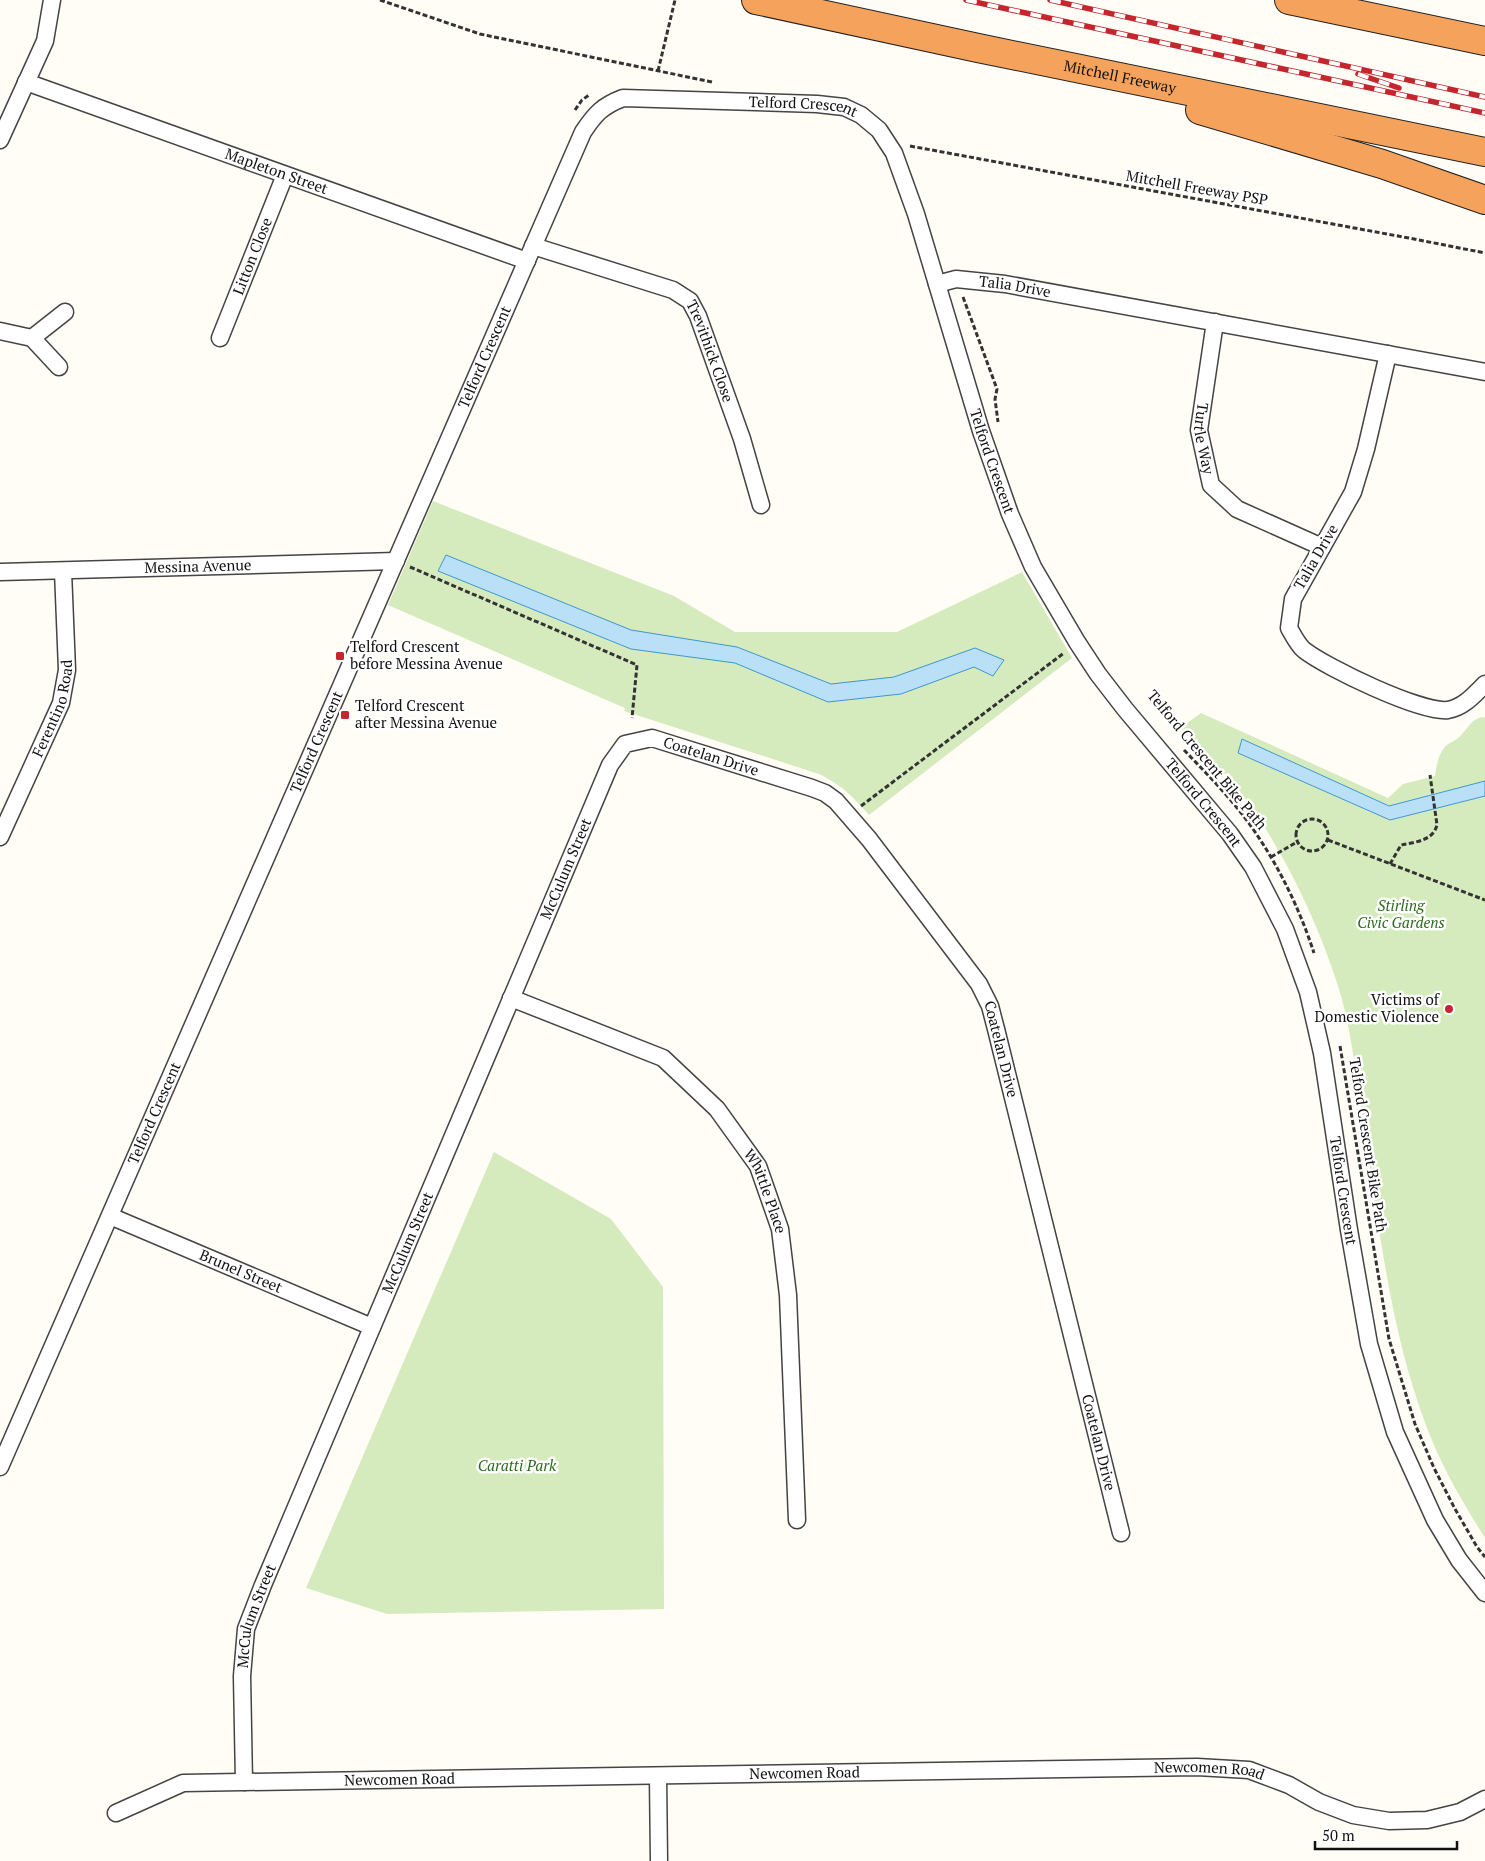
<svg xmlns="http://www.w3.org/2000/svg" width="1485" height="1861" font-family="'PT Serif',serif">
  <rect width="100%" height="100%" fill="#fffdf5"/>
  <path fill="#d5ebbd" d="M433,501L674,596L735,632H897L1022,572L1072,658L869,815C852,796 842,785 819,774L624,711L625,708L388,605Z
    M1201,713L1388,798L1403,784L1435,776C1436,769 1437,760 1441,753C1446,743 1450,744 1458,738C1468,730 1471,717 1485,717V781L1389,806L1242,739L1238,753L1390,820L1485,796V1538C1461,1500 1439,1462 1424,1420C1390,1327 1379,1227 1364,1130C1357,1084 1352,1030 1338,986C1317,920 1283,849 1241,793C1223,770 1200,749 1180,728Z
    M494,1152L611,1219L663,1287L664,1609L387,1614L306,1588Z"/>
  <path fill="#b9e0f7" stroke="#3f96cf" d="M446,555L631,630L737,647L831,684L894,677L975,648L1004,660L993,676L974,667L901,694L828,702L735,663L631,649L438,571Z
    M1242,739L1389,806L1485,781V796L1390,820L1238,753Z"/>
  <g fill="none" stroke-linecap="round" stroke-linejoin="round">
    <defs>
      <g id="minor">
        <path id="s1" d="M26,82L527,261"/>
        <path d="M0,140L45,41L52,0"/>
        <path id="s2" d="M533,246L673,290L690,301L698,316L742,439L761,505"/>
        <path id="s3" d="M937,284L956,279L1005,284L1485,372"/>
        <path id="s4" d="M1215,322L1199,430L1211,485L1237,509L1322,547"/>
        <path d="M0,331L32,338L59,367"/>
        <path d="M32,338L65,312"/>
        <path id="s5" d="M220,338L285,175"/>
        <path d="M1388,354L1366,449L1353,492L1293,599L1289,628C1293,635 1298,645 1304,650C1327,668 1421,713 1448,710C1464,707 1474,695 1485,684"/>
        <path id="s6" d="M0,572L396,561"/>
        <path id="s7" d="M0,837L61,703L67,670L63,571"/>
        <path id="s8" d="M511,998L663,1058L717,1109L758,1166L780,1229L788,1295L797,1520"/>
        <path id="s9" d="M110,1216L372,1327"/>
        <path id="s10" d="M0,1467L583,132C595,114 602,106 623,98L817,104L844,107L861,115L879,130L894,153L916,214L981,431L1010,514L1033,567L1077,642L1098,674L1125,709L1230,834L1253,867L1285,929L1308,992L1322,1053L1349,1230L1369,1344L1395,1432L1435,1520L1459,1560L1485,1593"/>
        <path d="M658,1776L659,1861"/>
        <path id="s11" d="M244,1782L242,1676L246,1629L263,1585L610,765L625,744L652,738L812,788L825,793L836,801L869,839L979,984L990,1006L996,1029L1121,1533"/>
        <path id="s12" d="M116,1813L183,1783L1197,1767L1249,1770L1289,1785L1319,1802L1353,1815L1389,1821L1427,1820L1460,1812L1485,1799"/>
      </g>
      <g id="motorway">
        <path id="s13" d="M756,0L978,48L1485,152"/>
        <path d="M1289,0L1485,41"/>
        <path d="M1200,110L1382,164L1485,200"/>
      </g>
    </defs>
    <use href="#minor" stroke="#444" stroke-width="19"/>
    <use href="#motorway" stroke="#222" stroke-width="30"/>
    <path stroke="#333" stroke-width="3" stroke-dasharray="5 2.5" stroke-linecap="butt" d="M380,0L480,34L712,82
      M658,71L675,0
      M575,110L582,100L589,95
      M910,146L1414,239L1485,253
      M963,297L997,389L995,399L998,422
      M410,567L637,665L632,718
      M1184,750C1206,773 1229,796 1248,822C1277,862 1299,907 1314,953
      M861,806L1064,653
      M1296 835a16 16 0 1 1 32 0a16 16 0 1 1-32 0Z
      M1328,840L1485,900
      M1271,857L1297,842
      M1390,864L1401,845C1415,842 1433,841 1437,825L1430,775
      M1340,1046L1389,1339L1415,1424L1434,1468L1455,1509L1477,1547L1485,1557"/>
    <use href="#minor" stroke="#fff" stroke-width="16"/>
    <use href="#motorway" stroke="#f5a25d" stroke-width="28"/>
    <defs>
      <path id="rail" d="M966,0L1485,113
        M1050,0L1485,97
        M1358,74L1399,88"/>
    </defs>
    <use href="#rail" stroke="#c4262e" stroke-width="5.5"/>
    <use href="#rail" stroke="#fff" stroke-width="4" stroke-dasharray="11" stroke-linecap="butt"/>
  </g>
  <g fill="#c4262e" stroke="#fff" stroke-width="2">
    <rect x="335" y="651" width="10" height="10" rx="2.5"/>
    <rect x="340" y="710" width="10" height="10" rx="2.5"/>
    <circle cx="1449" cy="1009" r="5"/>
  </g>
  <g text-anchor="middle" stroke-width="5" stroke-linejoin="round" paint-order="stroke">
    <g font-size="15" fill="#111" stroke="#fff">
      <text dy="5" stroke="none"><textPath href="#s13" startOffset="372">Mitchell Freeway</textPath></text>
      <text dy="5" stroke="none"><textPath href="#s10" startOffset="1691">Telford Crescent</textPath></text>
      <text dy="5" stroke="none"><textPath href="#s1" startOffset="266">Mapleton Street</textPath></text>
      <text transform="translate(1197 188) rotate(10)" y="5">Mitchell Freeway PSP</text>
      <text dy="5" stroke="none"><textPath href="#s5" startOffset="88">Litton Close</textPath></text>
      <text dy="5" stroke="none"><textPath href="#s3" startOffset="79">Talia Drive</textPath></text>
      <text dy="5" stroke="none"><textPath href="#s2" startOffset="221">Trevithick Close</textPath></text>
      <text dy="5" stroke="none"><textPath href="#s10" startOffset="1211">Telford Crescent</textPath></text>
      <text dy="5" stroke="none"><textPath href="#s4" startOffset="118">Turtle Way</textPath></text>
      <text dy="5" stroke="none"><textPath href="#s10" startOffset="2125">Telford Crescent</textPath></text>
      <text transform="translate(1316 557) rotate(-60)" y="5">Talia Drive</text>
      <text dy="5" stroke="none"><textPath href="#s6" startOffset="198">Messina Avenue</textPath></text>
      <text dy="5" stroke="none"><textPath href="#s7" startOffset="140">Ferentino Road</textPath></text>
      <text dy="5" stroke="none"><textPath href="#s10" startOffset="791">Telford Crescent</textPath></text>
      <text dy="5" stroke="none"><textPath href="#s11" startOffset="1206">Coatelan Drive</textPath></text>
      <text transform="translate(1207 760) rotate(50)" y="5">Telford Crescent Bike Path</text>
      <text dy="5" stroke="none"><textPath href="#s10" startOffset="2530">Telford Crescent</textPath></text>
      <text dy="5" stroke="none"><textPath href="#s11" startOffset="978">McCulum Street</textPath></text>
      <text dy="5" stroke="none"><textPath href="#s11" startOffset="1641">Coatelan Drive</textPath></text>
      <text dy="5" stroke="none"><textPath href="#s10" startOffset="386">Telford Crescent</textPath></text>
      <text transform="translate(1368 1145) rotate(81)" y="5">Telford Crescent Bike Path</text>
      <text dy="5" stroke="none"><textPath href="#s10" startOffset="2950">Telford Crescent</textPath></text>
      <text dy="5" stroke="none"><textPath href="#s8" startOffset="334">Whittle Place</textPath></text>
      <text dy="5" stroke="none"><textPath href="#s11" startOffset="572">McCulum Street</textPath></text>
      <text dy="5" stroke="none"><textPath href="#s9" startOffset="142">Brunel Street</textPath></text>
      <text dy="5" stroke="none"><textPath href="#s11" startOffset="2046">Coatelan Drive</textPath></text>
      <text dy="5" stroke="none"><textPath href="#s11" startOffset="168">McCulum Street</textPath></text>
      <text dy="5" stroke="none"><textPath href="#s12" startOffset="1100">Newcomen Road</textPath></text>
      <text dy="5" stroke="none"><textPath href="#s12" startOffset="695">Newcomen Road</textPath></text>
      <text dy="5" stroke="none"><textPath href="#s12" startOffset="290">Newcomen Road</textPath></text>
    </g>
    <g font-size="15" fill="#111" stroke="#fff" text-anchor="start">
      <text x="350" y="652">Telford Crescent<tspan x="350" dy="17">before Messina Avenue</tspan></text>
      <text x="355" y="711">Telford Crescent<tspan x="355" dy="17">after Messina Avenue</tspan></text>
      <text x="1439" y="1005" text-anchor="end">Victims of<tspan x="1439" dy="17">Domestic Violence</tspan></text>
    </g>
    <g font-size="15" font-style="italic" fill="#2f6b1f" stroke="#fff">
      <text x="1401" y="911">Stirling<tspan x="1401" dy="17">Civic Gardens</tspan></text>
      <text x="517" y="1471">Caratti Park</text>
    </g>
  </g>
  <path d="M1315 1841v8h142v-8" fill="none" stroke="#111111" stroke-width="2.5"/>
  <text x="1322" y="1841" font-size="15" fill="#111111" stroke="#ffffff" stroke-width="4" paint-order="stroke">50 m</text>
</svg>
